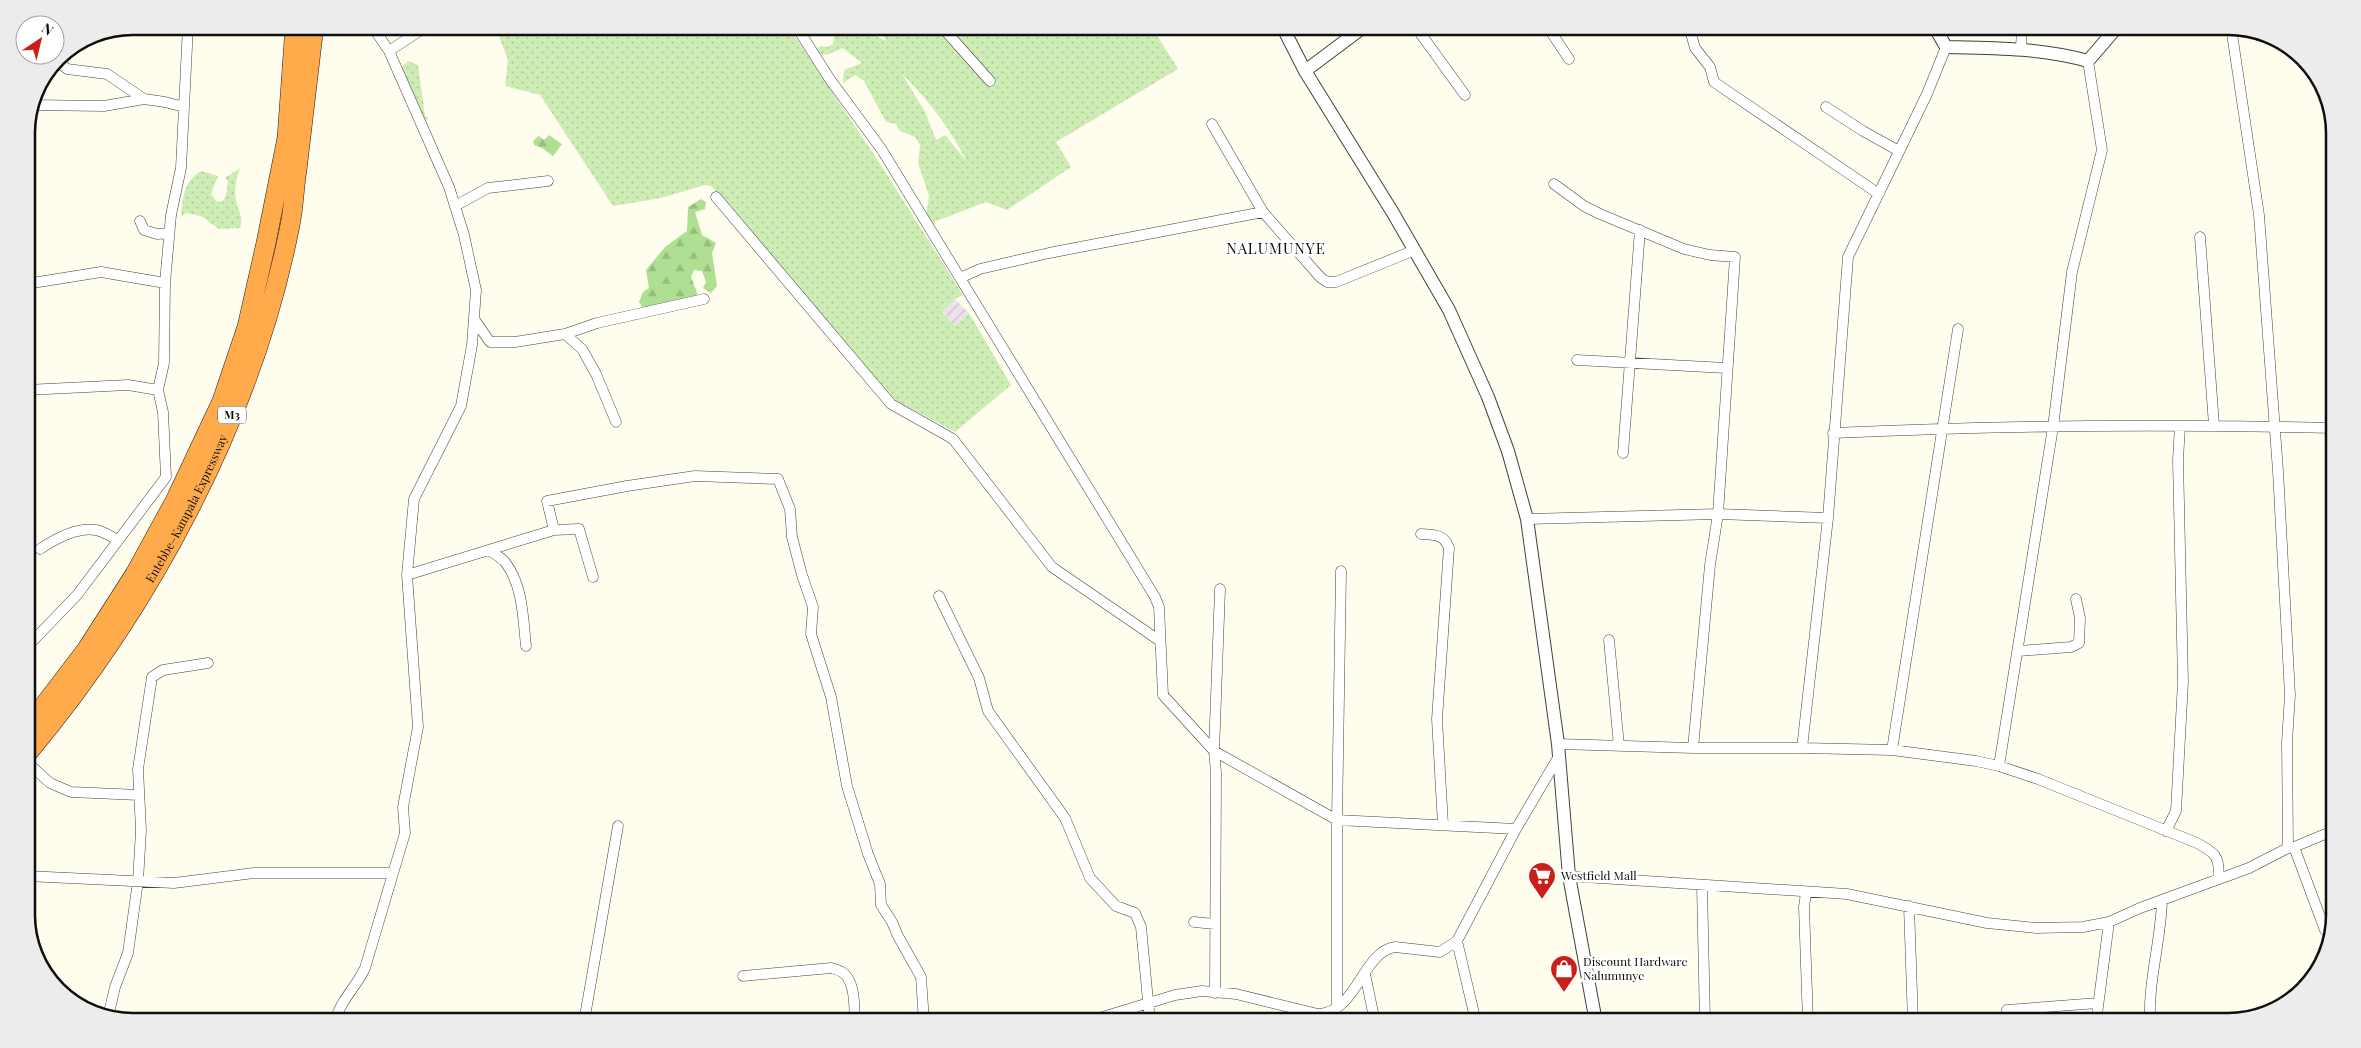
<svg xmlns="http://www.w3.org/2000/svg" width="2361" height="1048" font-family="'Playfair Display',serif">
  <defs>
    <pattern id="industrial-furrows" width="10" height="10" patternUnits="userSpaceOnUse" patternTransform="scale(1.25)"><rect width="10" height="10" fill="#ede1ed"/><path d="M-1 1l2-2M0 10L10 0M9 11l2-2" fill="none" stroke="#cac0ca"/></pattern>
    <pattern id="grass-dots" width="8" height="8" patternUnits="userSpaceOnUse" patternTransform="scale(1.25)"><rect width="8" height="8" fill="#cdedb4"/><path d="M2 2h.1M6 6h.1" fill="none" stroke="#afca9a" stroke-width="1.8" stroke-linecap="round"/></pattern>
    <pattern id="forest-firs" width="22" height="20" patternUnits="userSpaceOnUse" patternTransform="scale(1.25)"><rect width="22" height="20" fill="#afdf92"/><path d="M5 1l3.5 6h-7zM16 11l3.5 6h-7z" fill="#95be7d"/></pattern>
  </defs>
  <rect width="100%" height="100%" fill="#fffdee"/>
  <path fill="url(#industrial-furrows)" d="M955,299L969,313L955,326L942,311Z"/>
  <path fill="url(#grass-dots)" fill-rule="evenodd" d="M495,26H788L877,159L963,295L955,299L942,312L955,326L969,313L1011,385L955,432L895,400L711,186L705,185L661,198L613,206L540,95L505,86L508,60Z
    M880,26H1151L1178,69L1056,142L1071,167L1007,210L986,202L929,224L926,218L929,196L918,163L920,145L915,137L900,131L896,124L886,122L864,81L855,75L843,83L844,70L862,63L843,48L827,55L819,54L817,50L820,46L827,47L833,44L834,36L854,35L864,30L886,41ZM902,74C927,98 952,131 967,162L945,135L936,140L925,112Z
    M408,61L418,65L425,116L428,118L424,123L400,68Z
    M240,168C236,178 234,190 236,200C238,212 244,216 240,228L219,229L201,216L186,213L181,217C183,198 183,182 201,171L218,176L211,194L216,201L222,202L226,196L228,181L225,178Z"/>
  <path fill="url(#forest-firs)" d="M549,135L562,144L553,156L542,148L534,145L533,141L539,136L544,140Z
    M701,199L706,202L705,209L695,212L702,235L716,243L712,253L717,286L711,293L703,288L706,282L702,271L694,270L691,277L699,298L644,309L639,302L643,292L649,288L646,270L665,247L687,231L688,207Z"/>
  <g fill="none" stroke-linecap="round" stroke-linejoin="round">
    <defs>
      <path id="minor" d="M796,26L829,78L882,150L960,278
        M941,26L990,81
        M1415,26L1465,95
        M1547,26L1569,59
        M1690,30L1695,48L1710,67L1714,82L1879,194
        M2021,49L2022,26
        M389,51L427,26
        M56,60L67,69L107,74L144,99L165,102L184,107
        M31,105L104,106L144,99
        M1826,107L1863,131L1899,151
        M1212,124L1263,212L1320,277L1327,282H1336L1415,250
        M1554,184L1584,206L1600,214L1684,249L1710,255L1735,257L1718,514L1710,565L1693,748
        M716,197L891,404L953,439L1052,567L1160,641
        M455,206L488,188L548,181
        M140,221L144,230L157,234L169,233
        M2200,237L2214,425
        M26,284L101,272L165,283
        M474,319L490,342H515L565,334L582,349L596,374L616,422
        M565,334L597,323L704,299
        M1577,360L1726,368
        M26,390L128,385L158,390
        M1833,433C2000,425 2167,424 2334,428L2335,454
        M1623,453L1640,230
        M1527,519L1718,514L1828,518L1848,257L1927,94L1946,47
        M554,530L579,529L593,577
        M1421,534C1435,535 1444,534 1449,548L1437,719L1443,825
        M40,549C55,539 77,527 96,530C103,531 112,537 118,540
        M489,550C494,554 501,557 505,562C523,585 523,618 526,646
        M407,575L554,530L547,501L627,486L695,476L778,479L790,509L792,537L802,575L813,607L811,634L831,697L847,786L868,854L880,884L881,905L892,922L898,936L921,977L924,1022
        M1220,589L1214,751L1337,820L1516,829
        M939,596L979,678L988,711L1065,818L1090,878L1116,906L1135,913L1141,927L1150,1022
        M1609,640L1619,746
        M26,648L77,595L166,477L163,412L158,390L164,363L165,283L171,215L181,168L188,26
        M2019,651L2071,647L2079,643L2080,618L2076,599
        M1558,744L1693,748H1802L1892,750L1976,761L1999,766L2038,779L2197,843C2214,852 2221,857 2218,878
        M1802,748L1828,518
        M1892,750L1958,329
        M29,764L50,783L71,792L139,795
        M1999,766L2053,427L2072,272L2102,150L2088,61
        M2166,831L2176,811L2183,682L2178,460L2180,426
        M26,876L174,883L254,873H392
        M1569,876L1847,894L1987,923L2036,928L2083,927L2109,922L2140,908L2249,868L2288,848L2287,742L2290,695L2278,471L2259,215L2231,27
        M1702,886L1705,1022
        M1806,893L1804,907L1808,1022
        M1909,906L1913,1022
        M1194,922L1215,924
        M2325,930L2294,847L2335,830
        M1457,941L1476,1022
        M1365,974L1375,1022
        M743,976L831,968C834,969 839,970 842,972C856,981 854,1008 855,1022
        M1215,993L1216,772L1214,751L1163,695L1159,607L1155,597L960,278L980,269L1049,253L1263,212
        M1337,1008V820L1341,571
        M108,1017L115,987L128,953L138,881L141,830L138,769L152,677L163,670L208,663
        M335,1022C339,1002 357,986 365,968L405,833L403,807L418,727L407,575L414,499L461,406L472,345L476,290L464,235L449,187L389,51L372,26
        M584,1022L618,826
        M1086,1022L1175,995L1202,991L1236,994L1318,1014C1357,1013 1362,952 1395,947L1440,952L1457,941L1516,829L1559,756
        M2004,1022L2007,1010L2098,1003
        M2096,1022L2109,922
        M2150,1022C2148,981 2161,941 2162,900"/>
      <path id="tertiary" d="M1282,26L1305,71L1393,213L1449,310L1488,397L1508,451L1527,519L1558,744L1569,876L1596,1022
        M1934,26L1946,47C1994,48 2041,48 2088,61L2118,26
        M1305,71L1365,26"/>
      <g id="motorway">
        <path d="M26,729L87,649L135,574L175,501L222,401L247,327L266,243L287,138L295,26"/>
        <path id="s1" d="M26,755C151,606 253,416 290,225C294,207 294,188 297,170C303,122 308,74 314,26"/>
      </g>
    </defs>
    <use href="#minor" stroke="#414141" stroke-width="11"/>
    <use href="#tertiary" stroke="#414141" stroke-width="14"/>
    <use href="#motorway" stroke="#1f1f1f" stroke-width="20"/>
    <use href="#minor" stroke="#fff" stroke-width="10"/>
    <use href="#tertiary" stroke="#fff" stroke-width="12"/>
    <use href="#motorway" stroke="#ffab4c" stroke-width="19"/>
  </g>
  <defs>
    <symbol id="supermarket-pin" viewBox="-11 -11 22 30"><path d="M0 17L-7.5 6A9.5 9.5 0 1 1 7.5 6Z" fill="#ca1e19" stroke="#fff"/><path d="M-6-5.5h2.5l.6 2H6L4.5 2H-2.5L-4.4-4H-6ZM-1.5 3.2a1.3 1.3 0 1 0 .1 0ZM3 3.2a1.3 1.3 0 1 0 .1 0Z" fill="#fff"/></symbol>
    <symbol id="shop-pin" viewBox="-11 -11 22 30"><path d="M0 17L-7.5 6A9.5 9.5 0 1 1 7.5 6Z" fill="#ca1e19" stroke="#fff"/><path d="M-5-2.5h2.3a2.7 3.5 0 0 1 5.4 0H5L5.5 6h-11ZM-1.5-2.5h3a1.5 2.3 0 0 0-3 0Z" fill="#fff"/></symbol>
  </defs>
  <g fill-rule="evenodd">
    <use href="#supermarket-pin" x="1526" y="860" width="32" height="43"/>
    <use href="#shop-pin" x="1548" y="953" width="32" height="43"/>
  </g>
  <g text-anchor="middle" stroke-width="5" stroke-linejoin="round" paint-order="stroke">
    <rect fill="#fff" stroke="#565656" stroke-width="1" x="218" y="406.5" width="28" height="17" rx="4"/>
    <g font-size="11" font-weight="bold" fill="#0e0e0e">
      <text x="232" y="419">M3</text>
    </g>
    <g font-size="12" fill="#0e0e0e" stroke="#fff">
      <text dy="4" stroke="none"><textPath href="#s1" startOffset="295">Entebbe–Kampala Expressway</textPath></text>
    </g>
    <g font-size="12" fill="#0e0e0e" stroke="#fff" text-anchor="start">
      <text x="1561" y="880">Westfield Mall</text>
      <text x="1583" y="966">Discount Hardware<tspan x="1583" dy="14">Nalumunye</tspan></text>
    </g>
    <g font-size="15" letter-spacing="1" fill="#0e0e0e" stroke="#fff">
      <text x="1276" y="254">NALUMUNYE</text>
    </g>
  </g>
  <path d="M0 0H2361V1048H0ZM133 35H2228A98 98 0 0 1 2326 133V915A98 98 0 0 1 2228 1013H133A98 98 0 0 1 35 915V133A98 98 0 0 1 133 35Z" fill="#ececec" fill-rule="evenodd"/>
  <path fill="none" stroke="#0e0e0e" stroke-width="2.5" d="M133 35H2228A98 98 0 0 1 2326 133V915A98 98 0 0 1 2228 1013H133A98 98 0 0 1 35 915V133A98 98 0 0 1 133 35Z"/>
  <g transform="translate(40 40) rotate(35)"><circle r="24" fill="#ffffff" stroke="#9f9f9f"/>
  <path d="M0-4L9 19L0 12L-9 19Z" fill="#ca1e19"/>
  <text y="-8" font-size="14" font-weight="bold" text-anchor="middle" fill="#0e0e0e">N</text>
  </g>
</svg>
